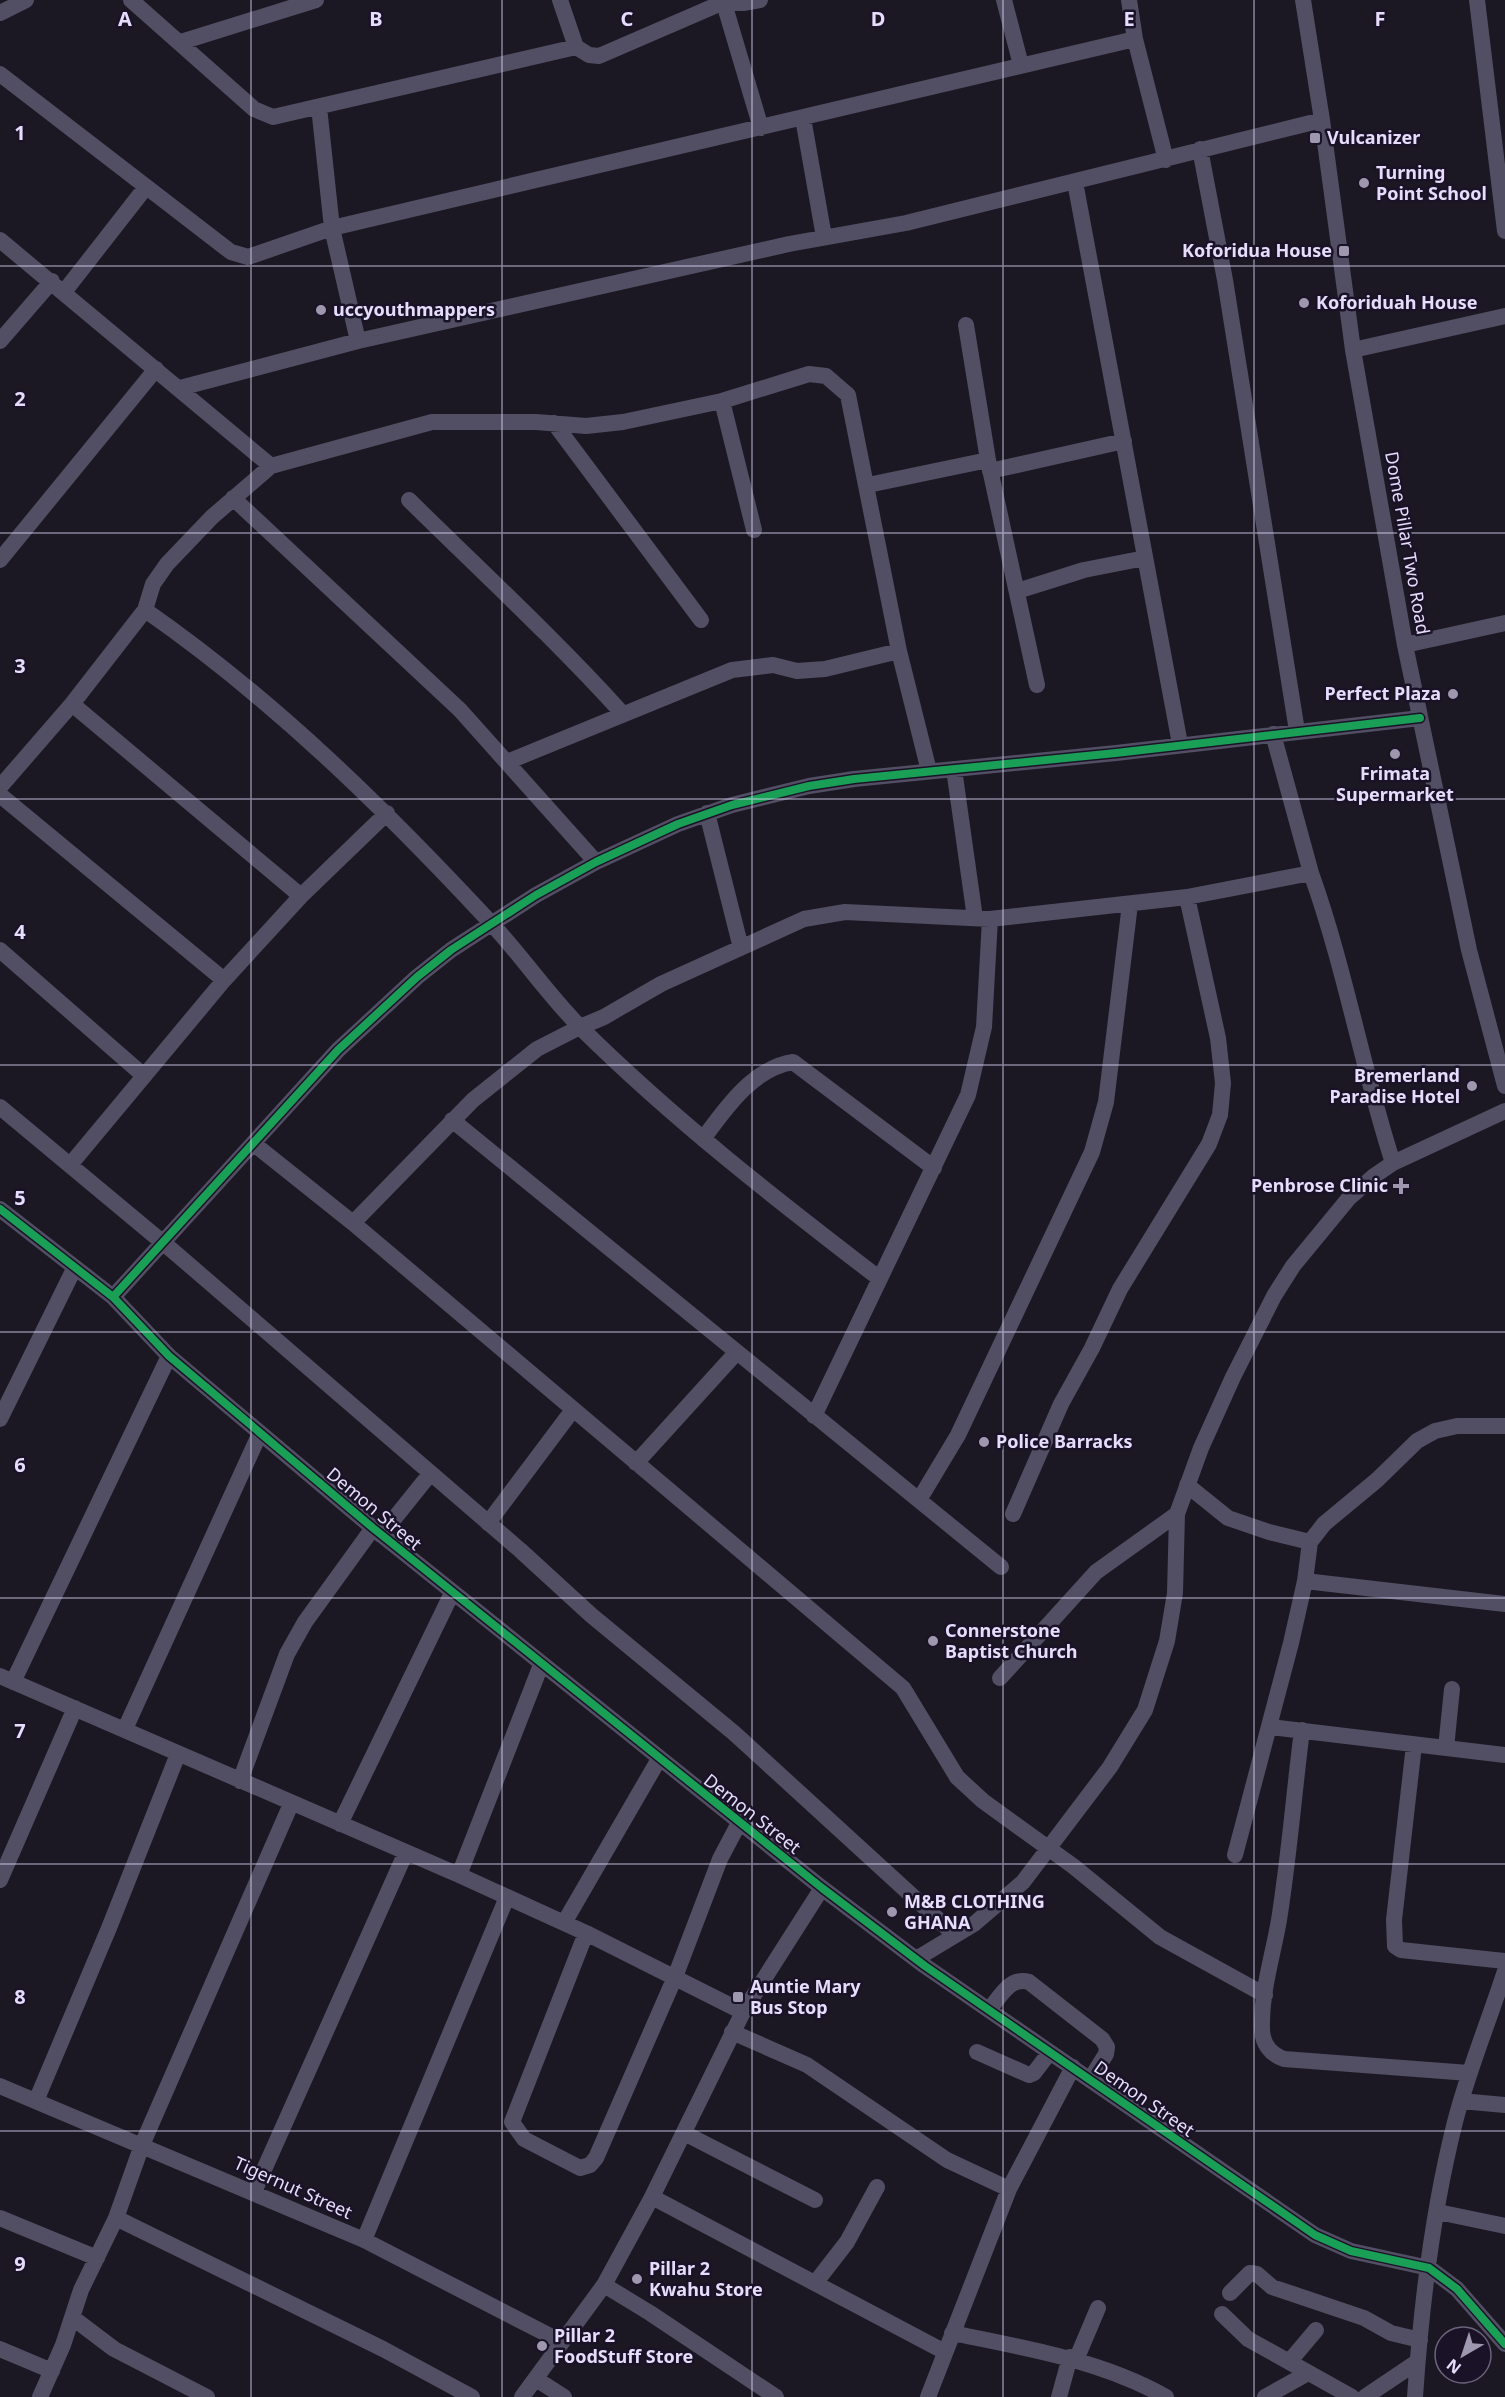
<svg xmlns="http://www.w3.org/2000/svg" width="1505" height="2397" font-family="'Noto Sans',sans-serif">
  <rect width="100%" height="100%" fill="#1b1823"/>
  <g fill="none" stroke-linecap="round" stroke-linejoin="round">
    <path stroke="#524e63" stroke-width="16" d="M131,0L254,109L273,117L576,47L589,55L599,56L724,2L743,3L760,0
      M560,0L576,47
      M723,0L761,128
      M1004,0L1021,65
      M1129,0L1135,39L1166,160
      M1303,0L1322,120L1353,350L1405,645L1469,950L1505,1086
      M1477,0L1505,231
      M0,13L26,0
      M181,42L316,0
      M0,74L231,252L248,257L332,228L1135,39
      M319,107L332,228L358,341
      M803,118L824,237
      M1200,149L1225,280L1297,731
      M1075,182L1180,744
      M0,240L271,466
      M64,292L146,187
      M966,325L988,460L1037,685
      M0,341L52,281
      M1353,350L1505,316
      M180,388L358,341L789,244L906,223L1322,120
      M722,401L754,530
      M554,423L701,620
      M990,471L1124,441
      M868,485L988,460
      M233,498L460,710L596,862
      M409,500C481,571 554,638 622,713
      M0,560L156,369
      M1017,591L1084,570L1145,558
      M145,610C273,699 384,808 490,922C522,956 548,995 581,1028C674,1120 777,1200 880,1279
      M1405,645L1505,623
      M72,704L301,896
      M1273,734L1311,873
      M507,762L732,670L773,665L797,671L825,669L899,651
      M954,769L975,918
      M0,787L72,704L145,610L153,584L167,564L212,517L271,466L432,422H536L586,426L623,422L722,401L809,374L826,376L848,395L899,651L929,771
      M0,795L224,980
      M707,813L741,948
      M0,950L143,1075
      M0,1107L173,1251L520,1550L591,1615L734,1733L955,1935
      M452,1120L1001,1567
      M703,1139C725,1109 753,1068 793,1062L934,1168
      M254,1144L353,1223L903,1688L957,1777L983,1801L1073,1866L1160,1937L1265,1995
      M70,1165L224,980L301,896L387,813
      M0,1209L113,1297L169,1356L373,1528L822,1888L925,1966L1315,2235L1351,2251L1429,2268L1457,2289L1505,2344
      M353,1223L473,1100L537,1049L580,1027L604,1017L661,984L804,919L845,912L990,919L1187,897L1311,873C1345,968 1362,1067 1393,1163
      M113,1297L338,1050L417,977L451,950L536,895L596,862L678,824L732,805L809,786L854,779L1116,753L1420,718
      M814,1416L968,1095L984,1027L990,919
      M0,1419L74,1269
      M636,1463L736,1353
      M1187,1485L1228,1518L1269,1532L1310,1542
      M919,1500L958,1435L1092,1152L1106,1102L1130,904
      M1013,1514L1061,1404L1092,1348L1120,1289L1209,1144L1220,1115L1223,1083L1218,1038L1187,897
      M488,1523L572,1411
      M381,1535L430,1474
      M1305,1581L1505,1604
      M0,1676L459,1875L586,1933L743,2012
      M1000,1678L1096,1572L1177,1514
      M13,1682L169,1356
      M1270,1727L1505,1755
      M125,1729L260,1433
      M1302,1730C1294,1793 1289,1857 1279,1920C1273,1955 1261,1992 1262,2028C1262,2043 1270,2054 1284,2059L1469,2073
      M1414,1745L1394,1920L1395,1946L1401,1950L1505,1961
      M1446,1748L1452,1689
      M240,1781L287,1654L305,1622L373,1528
      M340,1824L452,1593
      M1235,1855L1291,1643L1305,1581L1310,1542L1324,1524L1377,1480L1417,1441L1435,1431L1457,1426H1505
      M459,1875L541,1665
      M0,1880L75,1708
      M564,1923L659,1759
      M586,1933L512,2122L524,2139L580,2168L590,2165L596,2158L675,1977L720,1859L739,1823
      M916,1959L974,1924L1023,1882L1110,1767L1145,1710L1167,1641L1175,1593L1177,1514L1201,1448L1233,1377L1274,1296L1293,1266L1349,1198L1374,1176L1393,1163L1505,1111
      M989,2010C1000,1997 1010,1976 1029,1982L1102,2039L1107,2047L1106,2054L1090,2080
      M732,2032L807,2065L947,2160L1009,2189
      M977,2052L1029,2075L1034,2073L1050,2052
      M0,2086L364,2240L562,2342
      M36,2101L109,1928L178,1754
      M1461,2101L1505,2105
      M684,2133L815,2200
      M254,2192L406,1852
      M652,2197L945,2352
      M1438,2212L1505,2226
      M0,2218L97,2258
      M116,2218L383,2349L472,2397
      M364,2240L507,1897
      M816,2282L847,2242L877,2187
      M604,2285L650,2313L776,2397
      M1230,2293L1250,2273L1257,2274L1272,2287L1364,2318L1391,2333L1420,2340
      M1222,2314L1248,2339L1352,2397
      M73,2318L114,2349L207,2397
      M952,2333C1025,2348 1100,2360 1166,2397
      M0,2349L52,2371
      M1076,2360L1098,2308
      M1289,2362L1316,2330
      M536,2379L564,2397
      M40,2397L63,2345L81,2290L116,2218L142,2145L291,1804
      M522,2397L604,2285L652,2197L743,2012L822,1888
      M928,2397L1009,2189L1073,2067
      M1059,2397L1070,2357
      M1265,2397L1308,2373
      M1365,2397L1417,2362
      M1415,2397C1421,2308 1433,2209 1455,2122C1468,2071 1489,2021 1505,1971"/>
    <defs>
      <path id="cycleway" d="M0,1209L113,1297L169,1356L373,1528L822,1888L925,1966L1315,2235L1351,2251L1429,2268L1457,2289L1505,2344
        M113,1297L338,1050L417,977L451,950L536,895L596,862L678,824L732,805L809,786L854,779L1116,753L1420,718"/>
    </defs>
    <use href="#cycleway" stroke="#1a1328" stroke-width="11"/>
    <use href="#cycleway" stroke="#1a9f57" stroke-width="8"/>
  </g>
  <path fill="none" stroke="#e5ddfb" stroke-width="1.5" stroke-opacity="0.55" d="M251,0V2397M502,0V2397M752,0V2397M1003,0V2397M1254,0V2397M0,266H1505M0,533H1505M0,799H1505M0,1065H1505M0,1332H1505M0,1598H1505M0,1864H1505M0,2131H1505"/>
  <g fill="#9e98af" stroke="#1a1328" stroke-width="2">
    <rect x="1309" y="132" width="12" height="12" rx="3"/>
    <circle cx="1364" cy="183" r="6"/>
    <rect x="1338" y="245" width="12" height="12" rx="3"/>
    <circle cx="1304" cy="303" r="6"/>
    <circle cx="321" cy="310" r="6"/>
    <circle cx="1453" cy="694" r="6"/>
    <circle cx="1395" cy="754" r="6"/>
    <circle cx="1472" cy="1086" r="6"/>
    <path d="M1398 1177h6v6h6v6h-6v6h-6v-6h-6v-6h6z"/>
    <circle cx="984" cy="1442" r="6"/>
    <circle cx="933" cy="1641" r="6"/>
    <circle cx="892" cy="1912" r="6"/>
    <rect x="732" y="1991" width="12" height="12" rx="3"/>
    <circle cx="637" cy="2279" r="6"/>
    <circle cx="542" cy="2346" r="6"/>
  </g>
  <g text-anchor="middle" stroke-width="5" stroke-linejoin="round" paint-order="stroke">
    <g font-size="18" font-weight="bold" fill="#e5ddfb" stroke="#1a1328" text-anchor="start">
      <text x="1327" y="144">Vulcanizer</text>
      <text x="1376" y="179">Turning<tspan x="1376" dy="21">Point School</tspan></text>
      <text x="1332" y="257" text-anchor="end">Koforidua House</text>
      <text x="1316" y="309">Koforiduah House</text>
      <text x="333" y="316">uccyouthmappers</text>
      <text x="1441" y="700" text-anchor="end">Perfect Plaza</text>
      <text x="1395" y="780" text-anchor="middle">Frimata<tspan x="1395" dy="21">Supermarket</tspan></text>
      <text x="1460" y="1082" text-anchor="end">Bremerland<tspan x="1460" dy="21">Paradise Hotel</tspan></text>
      <text x="1388" y="1192" text-anchor="end">Penbrose Clinic</text>
      <text x="996" y="1448">Police Barracks</text>
      <text x="945" y="1637">Connerstone<tspan x="945" dy="21">Baptist Church</tspan></text>
      <text x="904" y="1908">M&amp;B CLOTHING<tspan x="904" dy="21">GHANA</tspan></text>
      <text x="750" y="1993">Auntie Mary<tspan x="750" dy="21">Bus Stop</tspan></text>
      <text x="649" y="2275">Pillar 2<tspan x="649" dy="21">Kwahu Store</tspan></text>
      <text x="554" y="2342">Pillar 2<tspan x="554" dy="21">FoodStuff Store</tspan></text>
    </g>
    <g font-size="18" fill="#e5ddfb" stroke="#1a1328">
      <text transform="translate(1407 543) rotate(80)" y="6">Dome Pillar Two Road</text>
      <text transform="translate(374 1509) rotate(40)" y="6">Demon Street</text>
      <text transform="translate(752 1814) rotate(38)" y="6">Demon Street</text>
      <text transform="translate(1144 2099) rotate(35)" y="6">Demon Street</text>
      <text transform="translate(293 2188) rotate(24)" y="6">Tigernut Street</text>
    </g>
  </g>
  <g font-size="20" text-anchor="middle" font-weight="bold" fill="#e5ddfb" stroke="#1a1328" stroke-width="5" stroke-linejoin="round" paint-order="stroke">
    <text x="125" y="26">A</text>
    <text x="376" y="26">B</text>
    <text x="627" y="26">C</text>
    <text x="878" y="26">D</text>
    <text x="1129" y="26">E</text>
    <text x="1380" y="26">F</text>
    <text x="20" y="140">1</text>
    <text x="20" y="406">2</text>
    <text x="20" y="673">3</text>
    <text x="20" y="939">4</text>
    <text x="20" y="1205">5</text>
    <text x="20" y="1472">6</text>
    <text x="20" y="1738">7</text>
    <text x="20" y="2004">8</text>
    <text x="20" y="2271">9</text>
  </g>
  <g transform="translate(1463 2355) rotate(219)"><circle r="28" fill="#1a1328" stroke="#6b647c" stroke-width="1.5"/>
  <path d="M0-4.5L10 22L0 15L-10 22Z" fill="#9e98af"/>
  <text y="-9" font-size="16" font-weight="bold" text-anchor="middle" fill="#e5ddfb">N</text>
  </g>
</svg>
